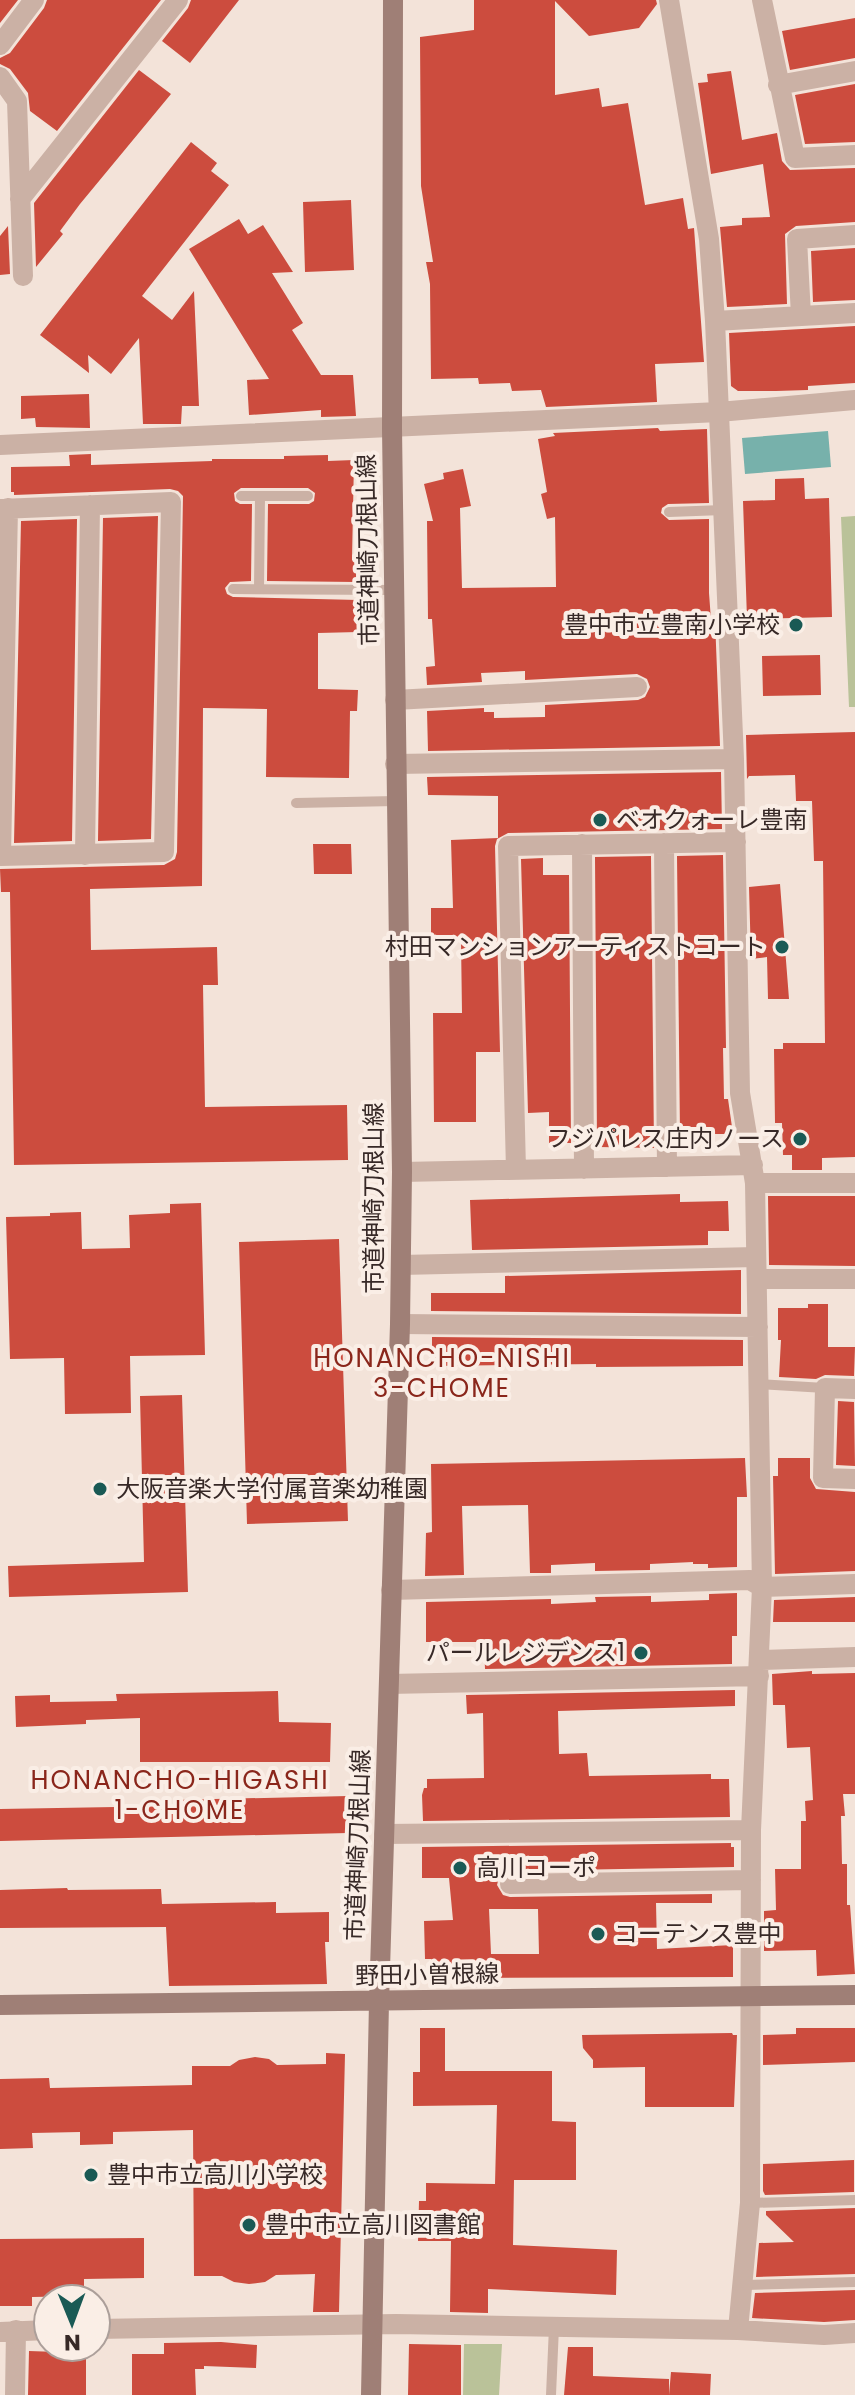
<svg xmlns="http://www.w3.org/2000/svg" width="855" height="2395" font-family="Poppins,'Noto Sans JP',sans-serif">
  <rect width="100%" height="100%" fill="#f3e3d9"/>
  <path fill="#bac299" d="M855,516V707H849L841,517Z
    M464,2344H502L499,2395H463Z"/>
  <path fill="#77b1ab" d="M828,431L831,467L745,474L742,438Z"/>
  <path fill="#cc4c3e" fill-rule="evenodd" d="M0,0H18L0,23Z
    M47,0H161L57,131L30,111L28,93L10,69L0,64V58L10,53L44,8Z
    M191,0H239L190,63L162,41L188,8Z
    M474,0H656L657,4L639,28L589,36L555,1V95L599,88L602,107L628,103L645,205L683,198L688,229L694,228L704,362L655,364L657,402L546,407L541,390L512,391L510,383L479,384L478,378L431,379L430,284L426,262H433L421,186L420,37L474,30Z
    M855,18V58L790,70L782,31Z
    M139,70L171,94L80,204L60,231L63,234L36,267L34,203Z
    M731,71L742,140L777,133L782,161L790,170L855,168V222L796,226L785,234L787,304L727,307L720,227L742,225V218L770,217L763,164L711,174L698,83L708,82L707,74Z
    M855,84V142L805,144L795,95Z
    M191,142L217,163L211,171L229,185L142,296L172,320L194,291L199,406H182L181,424H143L139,338L111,374L88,355L89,373L40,335Z
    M351,200L354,270L305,272L303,202Z
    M239,219L248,234L263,225L293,272L272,273L303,323L292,330L321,375H353L356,416L321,417V410L249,415L247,380L269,379L189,249Z
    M8,226L10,274L0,275V236Z
    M855,248V300L813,302L811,251Z
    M855,326V383L808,386V390L776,391H738L731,386L729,333Z
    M89,394L90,428L36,427L35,418L21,419V396Z
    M658,428L660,431L707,429L709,503L668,504L662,508L661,513L669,520L709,519V593L711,620H715L720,746L428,751L427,711L484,708V712H494V718L545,717V705L638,700L645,697L650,687L647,679L637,674L525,680V671L481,673L482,682L427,685L426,667L435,666L432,619H428L427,521H433L424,484L444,479L443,473L463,469L471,506L460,508L462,588L556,587L555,517L547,519L541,494L547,492L538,439L555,436L553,433Z
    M91,454V465L212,461V459H284V456L328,455V461L354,460L352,560H356V582L267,581L268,504H309L314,501L315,493L308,488H241L234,493L235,501L240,504H252L251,581L230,582L225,588L227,594L233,597L358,600V632L318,633V689L358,690L357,711H350L349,778L266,777L267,709L203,708L202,886L90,889L91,950L217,947L218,985H203L205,1107L347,1105L348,1160L14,1165L10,892H1L0,869L164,865L175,859L177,852L183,496L178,491L170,489L14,495V492H11V467L70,466L69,455Z
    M804,478L805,499L829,498L832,617L747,619L743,501L775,500V479Z
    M158,516L151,839L98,841L103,518Z
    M77,519L72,841L14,843L21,521Z
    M820,655L821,695L763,696L762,656Z
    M855,732V1157L822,1158V1170H792V1155H783L782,1123H775L774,1049H783V1043H825L823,861H814L812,801H796L795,775L749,776L747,779L746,735Z
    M721,772L722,829L508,833L497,839L495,846L500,1052H476V1122H434L433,1013H462L461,941L431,942V908H453L451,840L498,838V796L428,795L427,777Z
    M313,844H351L352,874H314Z
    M723,855L726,1048H723L724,1099H728L733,1134H680L677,856Z
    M651,856L654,1148L599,1147V1142H597L595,857Z
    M543,858V875H569L571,1143H549V1112L528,1113L521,859Z
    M780,884L789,999H768L767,957L751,959L749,887Z
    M680,1194V1202L728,1201L729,1231H708V1245L472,1250L470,1200Z
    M768,1196H855V1266L769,1265Z
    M201,1203L205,1355L130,1356L131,1413L65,1414L64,1358L10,1359L6,1217L50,1216V1213L81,1212L82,1249L130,1248L129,1215L170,1213V1204Z
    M339,1239L348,1521L247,1524L239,1242Z
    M741,1270V1314L431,1311V1293H505V1276Z
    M808,1304H828V1347H855L854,1376L825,1375L816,1379L779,1377L781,1340H778V1308H808Z
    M432,1337L743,1340V1366L596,1367V1364L432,1366Z
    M182,1395L188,1592L9,1597L8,1566L144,1562L140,1396Z
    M838,1401L854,1402L855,1466L836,1465Z
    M745,1458L747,1497H737V1567L708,1568V1564H693V1562L650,1564V1570L595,1571V1563L551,1565V1573H530L528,1505L462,1506L464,1575L425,1576L426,1533L432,1532L431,1464Z
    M778,1458H810V1478L816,1489L855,1492V1571L775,1574L773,1476H778Z
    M737,1593V1636H732V1664L485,1669L484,1642H426V1602L551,1599V1604L596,1602L595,1597L651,1596V1602L709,1600V1594Z
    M855,1597V1622H773L774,1600Z
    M812,1671V1674L855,1673V1794H843L845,1816H841L842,1864H847V1905H850L855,1974L817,1976L816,1950L764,1951V1911L776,1910L775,1869H801V1821H806L805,1801L813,1800L810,1747L787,1748L785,1705H773L772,1674Z
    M735,1690V1706L558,1711L559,1754L587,1753L589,1776L711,1774V1779H729L730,1817L423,1821L422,1795L424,1788H427V1779L484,1778L483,1713L467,1714L466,1695Z
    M278,1691L279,1722L331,1723L330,1762H140V1718L86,1720V1724L16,1727L15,1696L50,1695V1702L117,1701L116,1694Z
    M348,1796V1833L0,1841V1809L173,1806V1800Z
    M731,1843V1847H734V1867L510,1871L499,1877L497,1885L503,1895L510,1897L712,1894V1903H656L657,1949L733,1945V1977L431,1978V1959H425L424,1921L453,1920L449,1878H422V1847ZM489,1909H538L539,1954H491Z
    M67,1888L68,1890L161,1889L162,1904L276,1902V1913L329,1912V1942H325L327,1984L169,1986L166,1927L0,1928V1890Z
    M420,2028H445V2071H552V2121L576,2122V2180H514L513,2245L617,2250L616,2295L488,2289V2313L450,2312L451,2241H418L419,2201H426V2183L495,2184L497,2105L413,2106V2072H420Z
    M796,2028H855V2062L763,2065V2035L796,2034Z
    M732,2033L733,2035H737L734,2107H645V2067L593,2068V2060L583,2048L582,2035Z
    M326,2053L345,2054L339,2312H313L315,2274L276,2275L265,2282L249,2284L234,2282L222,2276H194L193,2130L113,2132V2144L80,2145V2132L32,2133L33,2148L0,2149V2079L49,2078L50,2088L192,2085V2066H230L239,2060L255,2057L269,2059L277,2065L326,2064Z
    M854,2160V2192L765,2195L763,2191V2164Z
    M855,2208V2274L756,2277L759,2243L794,2242L766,2215V2211Z
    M144,2238V2278L84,2279V2296L32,2297V2306H0V2239Z
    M855,2290V2320L824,2322L752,2318L755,2293Z
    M221,2342L257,2345L256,2368L204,2366V2369H195L196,2395H132V2354H164V2343Z
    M409,2344L461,2345V2395H408Z
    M568,2347H593V2376L669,2379V2395H564Z
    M29,2351L86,2353V2395H28Z
    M671,2372L711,2374L710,2395H669Z"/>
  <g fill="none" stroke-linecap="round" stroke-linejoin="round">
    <path stroke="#cbb1a5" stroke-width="10" d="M241,496H308
      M669,512L723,510
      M233,589L395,590
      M259,589L260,496
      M296,803L396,801
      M758,1384L825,1388
      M750,2203L855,2200
      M744,2285L855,2282
      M551,2395L554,2327"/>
    <path stroke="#cbb1a5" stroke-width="20" d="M669,0L709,239L715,321L734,759L740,1093L755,1183L762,1587L751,1830L750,2203L738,2330
      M762,0L795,158L855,155
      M0,45L34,0
      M0,77L17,101L23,276
      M778,85L855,71
      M20,199L178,0
      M801,316L797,239L855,235
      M715,321L855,313
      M0,445L719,412L855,400
      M0,509L171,502L164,852L1,856L8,508
      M395,700L637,687
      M395,764L734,759
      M664,843L667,1167
      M582,844L584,1169
      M85,855L90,505
      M516,1170L508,846L736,842
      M402,1172L753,1165
      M755,1183H855
      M401,1265L756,1257
      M758,1279H855
      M400,1324L758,1327
      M855,1389L825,1388L823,1478L855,1479
      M391,1590L750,1580L762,1587L855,1584
      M760,1660L855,1657
      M389,1684L759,1676
      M384,1834L751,1830
      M510,1884L751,1880
      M96,2329L396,2324L738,2330L824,2335L855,2333
      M0,2332L48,2330
      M15,2395L16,2330"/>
    <path stroke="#9f7f76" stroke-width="20" d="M0,2005L855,1995
      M371,2395L379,2002L400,1324L402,1172L392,428L393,0"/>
  </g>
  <g fill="#1a5a55" stroke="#faeee6" stroke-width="3">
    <circle cx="796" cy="625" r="8"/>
    <circle cx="600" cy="820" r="8"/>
    <circle cx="782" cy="947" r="8"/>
    <circle cx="800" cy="1139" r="8"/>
    <circle cx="100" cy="1489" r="8"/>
    <circle cx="641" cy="1653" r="8"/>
    <circle cx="460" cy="1868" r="8"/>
    <circle cx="598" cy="1934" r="8"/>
    <circle cx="91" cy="2175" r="8"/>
    <circle cx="249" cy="2225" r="8"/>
  </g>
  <g text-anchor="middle" stroke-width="8" stroke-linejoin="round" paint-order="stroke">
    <g font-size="24" fill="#372927" stroke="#faeee6">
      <text transform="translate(368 550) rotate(-91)" y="8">市道神崎刀根山線</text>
      <text transform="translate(374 1198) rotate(-90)" y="8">市道神崎刀根山線</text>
      <text transform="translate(358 1845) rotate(-88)" y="8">市道神崎刀根山線</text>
      <text transform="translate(427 1975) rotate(-1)" y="8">野田小曽根線</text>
    </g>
    <g font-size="24" fill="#372927" stroke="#faeee6" text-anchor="start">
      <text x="780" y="633" text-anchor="end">豊中市立豊南小学校</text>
      <text x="616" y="828">ベオクォーレ豊南</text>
      <text x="766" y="955" text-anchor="end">村田マンションアーティストコート</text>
      <text x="784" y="1147" text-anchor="end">フジパレス庄内ノース</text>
      <text x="116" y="1497">大阪音楽大学付属音楽幼稚園</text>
      <text x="625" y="1661" text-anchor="end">パールレジデンス1</text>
      <text x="476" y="1876">高川コーポ</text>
      <text x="614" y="1942">コーテンス豊中</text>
      <text x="107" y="2183">豊中市立高川小学校</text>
      <text x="265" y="2233">豊中市立高川図書館</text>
    </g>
    <g font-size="26" letter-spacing="2" fill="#8a261b" stroke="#faeee6">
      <text x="442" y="1367">HONANCHO-NISHI<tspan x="442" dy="30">3-CHOME</tspan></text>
      <text x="180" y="1789">HONANCHO-HIGASHI<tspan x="180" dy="30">1-CHOME</tspan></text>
    </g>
  </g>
  <g transform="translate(72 2323) rotate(179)"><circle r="38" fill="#faeee6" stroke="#ac9f9a" stroke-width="2"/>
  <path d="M0-6L14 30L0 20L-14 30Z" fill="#1a5a55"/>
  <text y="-12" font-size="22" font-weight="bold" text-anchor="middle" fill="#372927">N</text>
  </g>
</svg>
